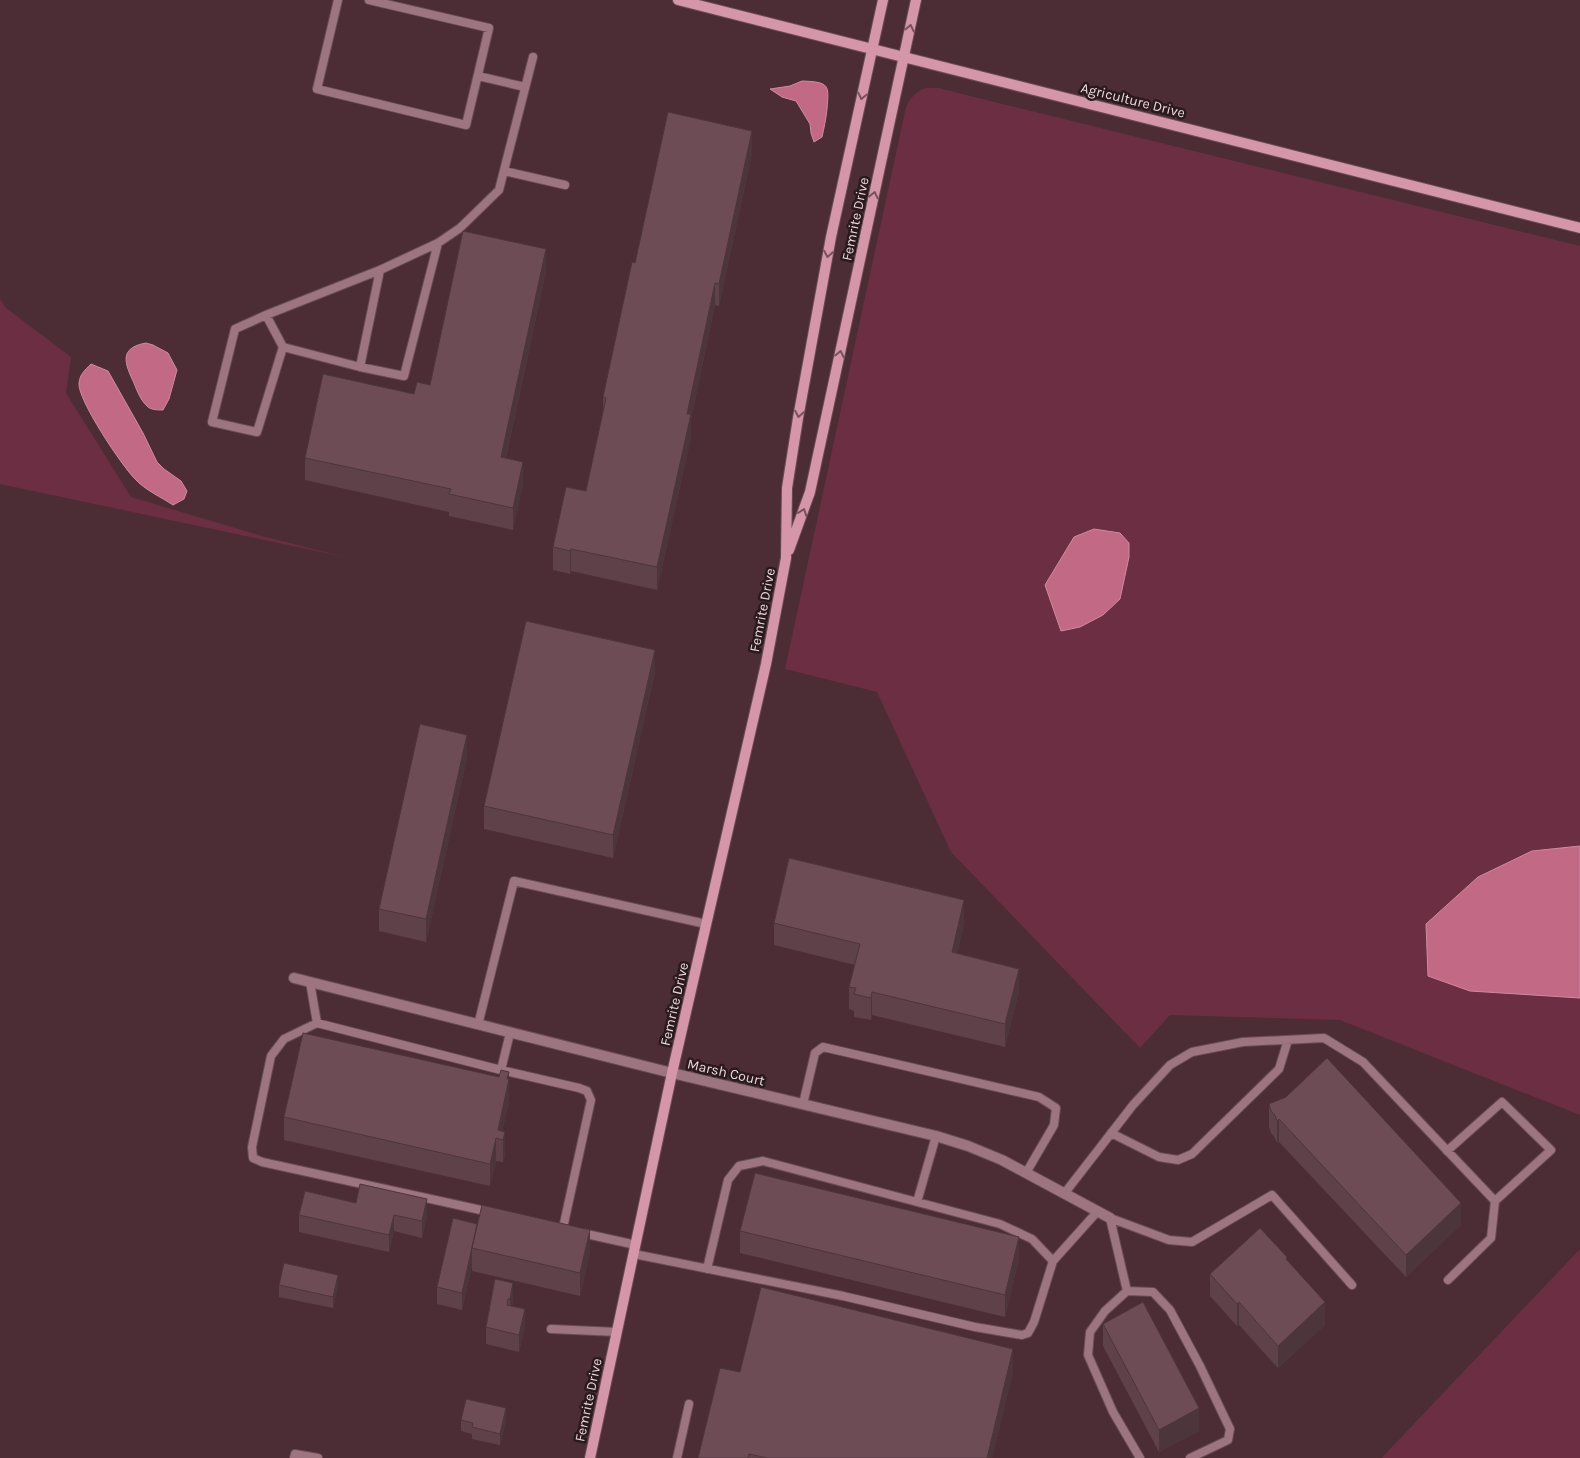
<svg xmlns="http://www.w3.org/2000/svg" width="1580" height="1458" font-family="Karla,sans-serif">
  <rect width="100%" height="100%" fill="#4c2d36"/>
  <path fill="#6b2e43" d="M926,88H939L966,95L1580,246V1115L1340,1020L1170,1015L1140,1048L951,852L877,692L785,669L906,107C911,97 915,92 926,88Z
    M0,299L6,308L71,357L66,393L131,497L262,536L345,557L0,484Z
    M1580,1249V1458H1382L1390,1449Z"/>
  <path fill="#c26986" stroke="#cf8aa0" d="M802,81C830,82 829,85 827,109C826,119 824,128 822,137L814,142L811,133L810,124L796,101L782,97L770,89L790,86Z
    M146,343L153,345L168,353L177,370L169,399L163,410C158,410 152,410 148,407C141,401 137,391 134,383C125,364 118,348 146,343Z
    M91,364L108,371L143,433L157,462L164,469L181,481L187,491L184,499L173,505C161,497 145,490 135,479C122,466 77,399 79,383C80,374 85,370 91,364Z
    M1094,529L1120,533L1129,543V557L1120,599L1103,615L1080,627L1061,631L1045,585L1074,537Z
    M1580,846V998L1470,991L1428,976L1426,924L1478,877L1532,851Z"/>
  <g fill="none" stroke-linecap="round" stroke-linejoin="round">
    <defs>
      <path id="lane" d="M338,0L317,89L466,125L489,28L369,0
        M478,76L525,87
        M504,171L565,185
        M266,315L283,347L257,432L212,422L235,329L266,315L380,270L438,243L460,228L499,190L533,57
        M283,347L360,367L404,376L438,243
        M360,367L380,270
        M310,982L317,1023L284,1039L271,1056L252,1147L253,1158L262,1162L490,1212
        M317,1023L501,1070L579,1088L587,1091L591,1100L563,1228
        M478,1025L514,881L706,924
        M501,1070L510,1033
        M803,1104L815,1053L823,1047L1039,1097L1056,1108L1054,1125L1026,1173
        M1111,1133L1159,1157L1178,1160L1192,1154L1279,1069L1288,1040
        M1447,1151L1502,1102L1551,1150L1495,1201
        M1064,1194L1133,1105L1170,1065L1192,1052L1243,1042L1324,1038L1363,1062L1495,1201L1491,1238L1448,1280
        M917,1202L936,1136
        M1110,1218L1169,1240L1192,1242L1272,1195L1352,1285
        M1110,1218L1127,1291
        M582,1233L636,1245
        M634,1254L843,1296L975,1327L1022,1335L1028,1333L1034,1322L1053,1261L1097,1212
        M707,1269L728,1180L739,1166L763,1161L1000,1224L1032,1239L1053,1261
        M551,1329L617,1332
        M294,1458L295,1454L318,1458
        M677,1458L689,1404
        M1140,1458L1113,1412L1088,1355L1090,1332L1105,1311L1127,1291L1153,1292L1170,1310L1200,1366L1230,1429L1228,1440L1190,1458"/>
      <path id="street" d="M294,978L672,1073L936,1136L968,1146L1002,1160L1110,1218"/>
      <path id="secondary" d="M678,0L1580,228
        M789,550L810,492L916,0
        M590,1458L672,1073L766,664L786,558L787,488L798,418L831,237L883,0"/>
    </defs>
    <use href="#lane" stroke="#694c54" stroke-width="10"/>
    <use href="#street" stroke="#694c54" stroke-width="12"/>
    <use href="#secondary" stroke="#694c54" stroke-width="12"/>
    <use href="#lane" stroke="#9d7580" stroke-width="8"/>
    <use href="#street" stroke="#9d7580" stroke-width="10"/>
    <use href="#secondary" stroke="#d696a9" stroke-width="10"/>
  </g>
  <path fill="#5f414a" d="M752,153L719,306L715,305L691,419V437L657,590L571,571L570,574L553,570V547L586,491L603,412V397L635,263Z
    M546,271L506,458L523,484L513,530L449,516V512L305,480V458L430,385Z
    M655,672L613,858L484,829V806Z
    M467,757L426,942L379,931V909Z
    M774,923H964L957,954L1019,991L1005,1047L872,1015L871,1020L854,1017V1011L849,1009V987L855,965L774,945Z
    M509,1072V1102L502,1131L505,1154L503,1162L496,1161L490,1186L284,1140V1117L499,1077Z
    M1269,1104L1461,1225L1406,1277L1279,1142L1277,1143L1275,1138L1271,1133L1269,1127Z
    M356,1203L427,1216L422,1238L394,1231L389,1252L299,1232V1215Z
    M453,1218L590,1252L580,1296L472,1271V1265L462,1310L437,1304V1287Z
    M740,1231L1019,1259L1005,1317L740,1253Z
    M1287,1261L1325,1325L1278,1368L1239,1325L1237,1326L1210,1296V1274Z
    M495,1279L513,1300L512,1306L525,1326L519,1352L486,1344V1327Z
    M279,1285L338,1286L333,1308L279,1297Z
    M1103,1324L1199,1431L1159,1452L1103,1346Z
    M740,1372H1013L992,1458H698Z
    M461,1420H506L500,1445L472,1439V1434L461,1431Z"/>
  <path fill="#4d353c" d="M752,131V153L719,306V284Z
    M546,249V271L501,480V457Z
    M715,283V305L691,419V437L657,590V567L687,414Z
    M523,462V484L513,530V508Z
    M571,549V571L570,574V551Z
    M655,650V672L613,858V835Z
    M467,735V757L426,942V919Z
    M964,900V923L952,975V952Z
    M1019,969V991L1005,1047V1024Z
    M872,992V1015L871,1020V998Z
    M509,1072V1102L500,1140L498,1130Z
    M1279,1119V1142L1277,1143V1121Z
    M505,1132V1154L503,1162V1140Z
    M496,1138V1161L490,1186V1164Z
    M427,1199V1216L422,1238V1221Z
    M1461,1203V1225L1406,1277V1255Z
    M394,1215V1231L389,1252V1235Z
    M477,1224L472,1248V1265L462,1310V1293Z
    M590,1230V1252L580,1296V1273Z
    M1019,1237V1259L1005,1317V1295Z
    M338,1275V1286L333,1308V1297Z
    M513,1283V1300L510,1316V1299Z
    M1239,1302V1325L1237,1326V1304Z
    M1325,1302V1325L1278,1368V1346Z
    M525,1309V1326L519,1352V1335Z
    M1013,1349V1372L992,1458H987Z
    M506,1408V1420L500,1445V1434Z
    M1199,1408V1431L1159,1452V1430Z"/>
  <path fill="#6e4c56" stroke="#4d353c" d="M668,112L752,131L719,284L715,283L687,414H691L657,567L571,549L570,551L553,547L566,487L586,491L606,398L603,397L632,262L635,263Z
    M463,231L546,249L501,457L523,462L513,508L449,494L451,489L305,458L323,374L414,394L417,382L430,385Z
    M526,621L655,650L613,835L484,806Z
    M420,724L467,735L426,919L379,909Z
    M789,858L964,900L952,952L1019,969L1005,1024L872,992L871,998L854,994L856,988L849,987L860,944L774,923Z
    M303,1033L499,1077L501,1070L509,1072L507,1079H509L498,1130L505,1132L503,1140L496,1138L490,1164L284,1117Z
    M1327,1058L1461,1203L1406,1255L1279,1119L1277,1121L1275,1115L1271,1111L1269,1104L1286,1097Z
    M755,1173L1019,1237L1005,1295L740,1231Z
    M360,1184L427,1199L422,1221L394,1215L389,1235L299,1215L305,1191L356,1203Z
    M482,1205L590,1230L580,1273L472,1248Z
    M453,1218L477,1224L462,1293L437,1287Z
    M1260,1228L1287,1257L1286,1259L1325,1302L1278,1346L1239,1302L1237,1304L1210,1274Z
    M284,1263L338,1275L333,1297L279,1285Z
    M495,1279L513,1283L510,1299H508L507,1305L525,1309L519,1335L486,1327Z
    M761,1287L1013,1349L987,1458H767L749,1454L748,1458H698L720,1368L740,1372Z
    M1143,1302L1199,1408L1159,1430L1103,1324Z
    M466,1399L506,1408L500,1434L472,1427L473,1423L461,1420Z"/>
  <defs><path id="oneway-chevron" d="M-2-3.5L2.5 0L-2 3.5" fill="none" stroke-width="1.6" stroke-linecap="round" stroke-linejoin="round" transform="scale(1.25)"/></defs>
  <g stroke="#77525d">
    <use href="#oneway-chevron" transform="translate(910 28) rotate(-78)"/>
    <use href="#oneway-chevron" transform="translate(862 96) rotate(102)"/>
    <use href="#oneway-chevron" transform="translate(874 195) rotate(-78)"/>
    <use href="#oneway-chevron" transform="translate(828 254) rotate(100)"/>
    <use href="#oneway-chevron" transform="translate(840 354) rotate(-78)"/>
    <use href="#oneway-chevron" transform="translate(799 414) rotate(100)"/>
    <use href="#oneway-chevron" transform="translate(803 512) rotate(-70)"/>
  </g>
  <g text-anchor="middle" stroke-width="5" stroke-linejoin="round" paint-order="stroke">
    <g font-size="14" fill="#ecd7dc" stroke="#291a1e">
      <text transform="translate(1133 100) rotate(14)" y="5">Agriculture Drive</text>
      <text transform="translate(855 219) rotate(-78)" y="5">Femrite Drive</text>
      <text transform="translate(762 610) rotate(-79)" y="5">Femrite Drive</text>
      <text transform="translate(674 1004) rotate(-77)" y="5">Femrite Drive</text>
      <text transform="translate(726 1072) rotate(13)" y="5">Marsh Court</text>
      <text transform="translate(588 1400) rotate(-78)" y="5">Femrite Drive</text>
    </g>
  </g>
</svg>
